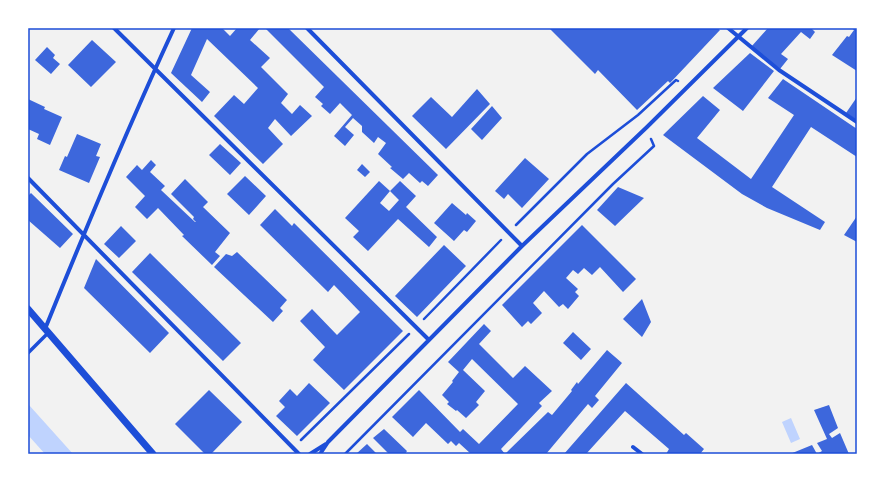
<svg xmlns="http://www.w3.org/2000/svg" width="885" height="482" font-family="Merriweather,serif">
  <rect width="100%" height="100%" fill="#f2f2f2"/>
  <path fill="#bfd3fe" d="M28,403L29,405L73,454H45L28,435Z
    M791,418L800,439L791,443L782,422Z"/>
  <path fill="#3d67dc" fill-rule="evenodd" d="M192,28H222L230,36L237,28H260L250,40L270,58L261,67L288,94L281,103L292,114L300,105L312,116L291,136L275,119L268,128L283,144L263,164L214,116L234,95L244,104L258,88L207,39L191,75L210,92L202,102L171,73Z
    M265,28H288L438,175L428,186L422,181L420,183L409,173L403,179L390,168L392,167L378,154L386,143L378,137L374,143L362,132V126L353,118L345,127L354,135L345,146L334,136L352,115L340,103L330,114L321,106L323,104L315,97L324,87Z
    M549,28H717L720,30L670,83L668,81L637,110L598,70L595,74Z
    M768,28H811L815,32L810,39L801,32L781,54L788,59L780,69L751,47Z
    M851,28H857V71L832,55L847,36L849,37L854,30Z
    M92,40L116,62L91,87L68,65Z
    M47,47L55,55L53,58L60,64L51,74L35,60Z
    M750,53L774,71L743,111L713,88Z
    M783,79L857,129V157L811,127L772,187L825,222L820,230L767,208L742,194L663,135L703,96L720,110L697,138L751,179L794,115L768,98Z
    M477,89L490,104L446,149L412,116L431,97L452,117Z
    M857,97V120L846,113Z
    M28,99L45,107L44,109L62,117L50,145L37,139L39,134L28,129Z
    M492,106L502,118L482,140L471,129Z
    M77,134L101,144L96,156L100,157L89,183L59,170L65,156L67,157Z
    M220,144L241,163L230,175L209,155Z
    M525,158L549,179L522,208L508,194L504,199L495,191Z
    M151,160L156,165L150,172L165,186L161,190L195,222H196L193,219L194,217L171,194L185,179L208,202L203,207L230,233L215,252L220,256L212,265L182,236L184,235L158,208L147,219L135,207L145,196L126,177L137,165L142,170Z
    M362,164L370,172L365,177L357,170Z
    M245,176L266,196L249,215L227,194Z
    M379,181L390,191L400,181L416,196L406,207L437,237L429,247L398,219L368,251L353,237L359,231L345,218ZM390,191L399,200L389,211L380,203Z
    M618,187L644,198L615,226L597,210Z
    M31,193L73,234L60,248L28,220V196Z
    M452,203L466,215L467,213L476,221L467,232L464,230L454,241L434,223Z
    M275,209L292,226L294,223L403,331L344,390L313,360L325,347L300,321L312,309L337,335L360,312L334,285L328,292L260,225Z
    M857,216V242L844,235Z
    M582,225L636,279L623,292L600,267L592,275L584,268L578,274L573,270L566,278L578,289L575,292L579,296L568,309L563,304L559,307L544,291L533,303L542,313L531,324L528,321L522,327L502,305Z
    M121,226L136,241L119,258L104,244Z
    M444,245L466,266L417,317L395,296Z
    M237,252L287,300L280,308L283,311L273,322L214,267L226,254L232,256Z
    M150,253L241,343L223,361L132,272Z
    M96,259L169,333L150,353L84,288Z
    M642,299L651,322L642,337L623,319Z
    M484,324L491,331L479,344L513,378L525,366L552,391L539,403L542,406L501,449L505,454L548,412L552,415L572,391L571,390L577,382L578,384L607,350L622,363L595,396L599,400L592,408L588,404L546,454H471L459,443L456,446L451,441L448,444L426,423L413,437L392,417L419,390L460,432L463,429L479,444L518,404L472,359L463,370L485,391L476,402L479,405L466,418L457,410L456,411L447,404L449,402L442,395L453,382L452,381L459,372L448,362Z
    M573,332L591,349L581,360L563,343Z
    M309,383L330,403L297,436L276,416L285,407L279,401L290,389L297,396Z
    M626,383L684,435L686,433L704,449L700,454H666L669,449L625,411L586,454H564Z
    M209,390L242,422L211,454H205L175,424Z
    M829,405L838,428L829,434L832,438L840,433L849,454H817L822,451L817,443L827,439L814,410Z
    M384,429L407,451L405,454H389L373,438Z
    M367,444L377,454H356Z
    M812,445L817,454H790Z"/>
  <g fill="none" stroke-linecap="round" stroke-linejoin="round">
    <path stroke="#1d4ed8" stroke-width="2.5" d="M516,225L587,154L638,115L676,80L678,81
      M424,319L501,240
      M301,440L409,334
      M345,454L613,184L654,146L651,139"/>
    <path stroke="#1d4ed8" stroke-width="3.5" d="M28,353L48,333"/>
    <path stroke="#1d4ed8" stroke-width="4" d="M114,28L429,340
      M307,28L522,246
      M728,28L779,70L857,122
      M28,178L299,454
      M45,329C86,228 128,127 174,28
      M633,447L642,454
      M310,454L326,444
      M320,454L328,442L522,246L647,127L747,28"/>
    <path stroke="#1d4ed8" stroke-width="7" d="M28,309L153,454"/>
  </g>
  <rect width="885" height="482" fill="none" stroke="#ffffff" stroke-width="58"/>
  <rect x="29" y="29" width="827" height="424" fill="none" stroke="#1d4ed8" stroke-width="1.5"/>
</svg>
